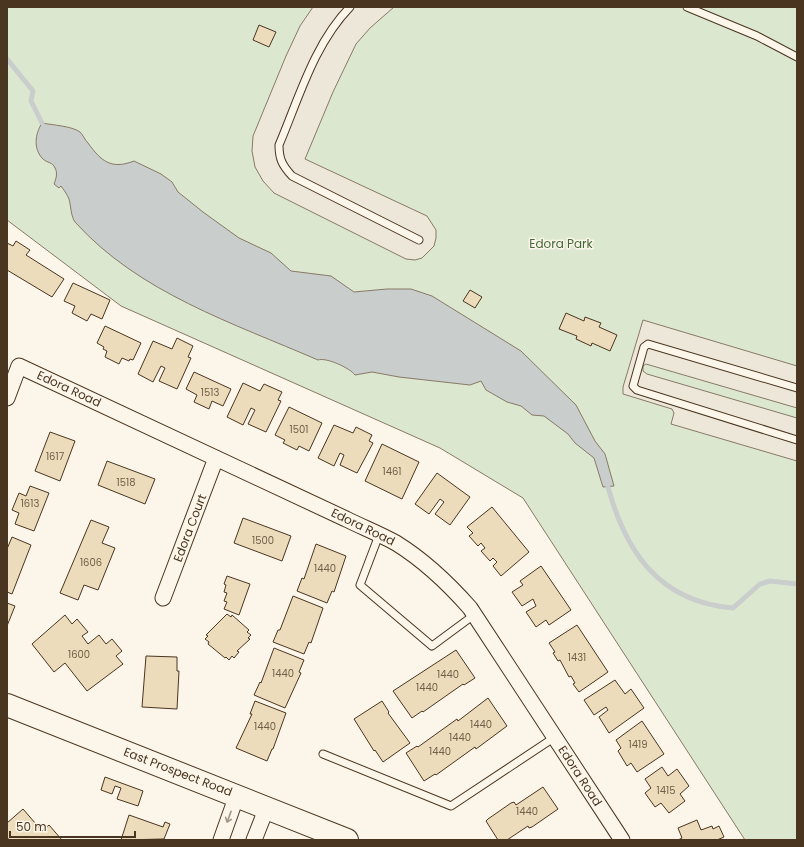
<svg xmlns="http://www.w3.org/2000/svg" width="804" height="847" font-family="Poppins,sans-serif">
  <rect width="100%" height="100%" fill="#fbf6e9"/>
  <path fill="#dce7d0" stroke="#887966" d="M7,7H797V840H745L523,498L440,448L121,306L7,220Z"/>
  <path fill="#ede7d9" stroke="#887966" d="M313,7H394L370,28L356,44L333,92L305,159L427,216L436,230V238L434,246L422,258L415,260L406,259L274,193L263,181L255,167L252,151L253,136L286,56L300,26Z
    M643,320L797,366V408L646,364L643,366V371L647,374L797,418V461L671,424L674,413L672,409L623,394V387Z"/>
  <path fill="#c9cecd" stroke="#887966" d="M42,123C52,125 72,126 80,132C83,135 85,140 88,143C101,161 111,170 134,161L161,174L172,182L178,192L203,212L239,238L271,253L291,271L331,276L354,292L387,289H411L432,296L521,351L576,405L595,441L605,454L614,486L603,487L594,458L575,443L568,434L544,416L532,415L521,406L507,402L486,390L481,381L470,385L399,377L372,372L355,375C350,368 326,357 318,360C233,323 139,293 75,222C71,217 71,206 69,199C67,194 64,190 61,186L59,188L54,184C56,179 58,173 55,168C53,162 47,163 43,159C33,149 35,134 42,123Z"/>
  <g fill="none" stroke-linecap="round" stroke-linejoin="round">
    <path stroke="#c9cecd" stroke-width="5" d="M7,59L33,91L31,101L42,123
      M608,487C626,553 660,602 733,608L760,584L770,581L797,584"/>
  </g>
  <path fill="#ecdcbc" stroke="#4a3520" d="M259,25L276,32L269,47L253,40Z
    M16,241L30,250L26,255L64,279L52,297L7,270V243L13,246Z
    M73,283L110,300L102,319L91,314L87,321L72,313L75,306L64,301Z
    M470,290L482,297L475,308L463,301Z
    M566,313L584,321L585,317L601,323L599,327L617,335L610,351L592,343L591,346L576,339L577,336L559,329Z
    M105,326L141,343L133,360L130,359L129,361L122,358L119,364L105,357L107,351L103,349L104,347L97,343Z
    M177,338L193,346L188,357L191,358L177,389L159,381L165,368L161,366L153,382L138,374L153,341L172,349Z
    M194,372L231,389L223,406L212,401L209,409L194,402L197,395L186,389Z
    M243,383L260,391L264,384L282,392L278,400L281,401L266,432L248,424L255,410L251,408L243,425L227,417Z
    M289,407L322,423L309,451L299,446L297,450L283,443L285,440L275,435Z
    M334,425L353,433L356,427L372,435L369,441L373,443L357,473L340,465L344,455L340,453L334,466L318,458Z
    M50,432L75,441L60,481L35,471Z
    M382,444L419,462L402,499L365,481Z
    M107,461L155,479L145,504L98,485Z
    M437,473L470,497L450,525L435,514L444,502L440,499L429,514L415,504Z
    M30,486L49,493L34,531L15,524L19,513L12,510L19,493L26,496Z
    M492,507L529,552L501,576L493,566L497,562L493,558L490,561L481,551L485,548L481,543L478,546L469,536L473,533L467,527Z
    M243,518L291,536L282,561L234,543Z
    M91,520L109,527L102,543L115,548L98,590L84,585L78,600L60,593Z
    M12,537L31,545L12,594L7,592V549Z
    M316,544L346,556L334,592L332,591L327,603L297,591L302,578L304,579Z
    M541,566L571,610L549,625L546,620L536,627L526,612L536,606L533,599L522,606L512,592L523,585L520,581Z
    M227,576L250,584L239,615L224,609L227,602L224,601L227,593L224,592L226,585L224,584Z
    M293,596L323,608L311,643L309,642L304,654L273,642L278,630H280Z
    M7,603L15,606L7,626Z
    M227,614L231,617L232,615L249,630L247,632L251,635L248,638L250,639L237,651L239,652L234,658L232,656L229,660L226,657L225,658L208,644L209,642L205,639L208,636L206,635Z
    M65,615L72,624L77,619L88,632L82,636L88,644L99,635L106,644L112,639L122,651L116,656L123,664L87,691L65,663L54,672L32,644Z
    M577,625L608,672L579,692L573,684L575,683L571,676L569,677L560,660L558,661L553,653L555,652L549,643Z
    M274,648L304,660L299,672L301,673L285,708L254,695L260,682L261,683Z
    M456,650L475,678L464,685L463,684L423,712L422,711L412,718L393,691Z
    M146,656L177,657V671H179L177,709L142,707Z
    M615,680L625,694L631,689L644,708L609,733L599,717L608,710L606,707L594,715L584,700Z
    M488,698L507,726L476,749L475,747L436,775L435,774L424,781L406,753L417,746L418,747L457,719L458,721Z
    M255,701L286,713L273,749H272L267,761L236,748L252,714H250Z
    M382,701L389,712L388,713L410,743L383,762L375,750L374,751L354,719Z
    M642,721L664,754L637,772L631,763L627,766L618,751L621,748L616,740Z
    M662,767L668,776L677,769L689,786L680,794L685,801L669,813L661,803L655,807L645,793L651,788L645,779Z
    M105,777L143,791L138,806L117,799L121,788L115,786L112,794L101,790Z
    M543,787L558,809L532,827L529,828L528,826L507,840H498L486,821L488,819L511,803L514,802L516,805Z
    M23,809L42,831L49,825L62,840H9L7,837V823Z
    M129,815L163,827L165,822L170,824L164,839L121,840Z
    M697,820L701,830L712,826L713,829L719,826L724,837L717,840H678L682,838L678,828Z"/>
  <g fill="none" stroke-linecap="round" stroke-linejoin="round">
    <defs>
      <path id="lane" d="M350,7C314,44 299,98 279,145C279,159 282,165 292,176L419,240
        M687,7L757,36L797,57
        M797,388L648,344L644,347L633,386L637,390L797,440
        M379,535L360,585L432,646L474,615
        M323,754L451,806L555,737"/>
      <path id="street" d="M7,398L19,366L346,519C362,527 380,534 396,543C425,561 448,583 470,608L622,840
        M163,598L216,458
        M221,840L237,795
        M254,840L267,807"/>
      <path id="primary" d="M7,705L347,840"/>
    </defs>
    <use href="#lane" stroke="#4a3520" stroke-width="9"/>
    <use href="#street" stroke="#4a3520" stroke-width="17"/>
    <use href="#primary" stroke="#4a3520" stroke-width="24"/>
    <use href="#lane" stroke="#fbf6e9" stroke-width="7"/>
    <use href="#street" stroke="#fbf6e9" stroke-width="15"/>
    <use href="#primary" stroke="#fbf6e9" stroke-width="22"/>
  </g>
  <defs><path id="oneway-shaft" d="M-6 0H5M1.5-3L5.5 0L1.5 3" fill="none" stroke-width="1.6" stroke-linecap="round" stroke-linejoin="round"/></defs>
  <use stroke="#a29684" href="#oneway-shaft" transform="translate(229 817) rotate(110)"/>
  <g text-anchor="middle" stroke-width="3" stroke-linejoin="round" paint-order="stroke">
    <g font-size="10" fill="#725f47">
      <text x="210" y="396">1513</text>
      <text x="299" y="433">1501</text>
      <text x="55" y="460">1617</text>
      <text x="392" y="475">1461</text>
      <text x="126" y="486">1518</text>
      <text x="30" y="507">1613</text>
      <text x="263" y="544">1500</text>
      <text x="91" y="566">1606</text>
      <text x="325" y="572">1440</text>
      <text x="79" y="658">1600</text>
      <text x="577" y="661">1431</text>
      <text x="283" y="677">1440</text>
      <text x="448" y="678">1440</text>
      <text x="427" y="691">1440</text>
      <text x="481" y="728">1440</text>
      <text x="265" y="730">1440</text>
      <text x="460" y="741">1440</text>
      <text x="638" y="748">1419</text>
      <text x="440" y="755">1440</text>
      <text x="666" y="794">1415</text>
      <text x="527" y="815">1440</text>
    </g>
    <g font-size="12" fill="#436837" stroke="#fbf6e9">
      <text x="561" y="248">Edora Park</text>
    </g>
    <g font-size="12" fill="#4a3520" stroke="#fbf6e9">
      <text transform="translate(69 389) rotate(25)" y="4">Edora Road</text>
      <text transform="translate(363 527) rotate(26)" y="4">Edora Road</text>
      <text transform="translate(190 528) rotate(-69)" y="4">Edora Court</text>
      <text transform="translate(178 772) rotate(21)" y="4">East Prospect Road</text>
      <text transform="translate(580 776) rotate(57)" y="4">Edora Road</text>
    </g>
  </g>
  <rect width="804" height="847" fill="none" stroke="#4a3520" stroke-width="16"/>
  <path d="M10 831v6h125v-6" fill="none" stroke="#4a3520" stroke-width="2"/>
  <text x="16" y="831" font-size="12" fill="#4a3520" stroke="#fbf6e9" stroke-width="3" paint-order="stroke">50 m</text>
</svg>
